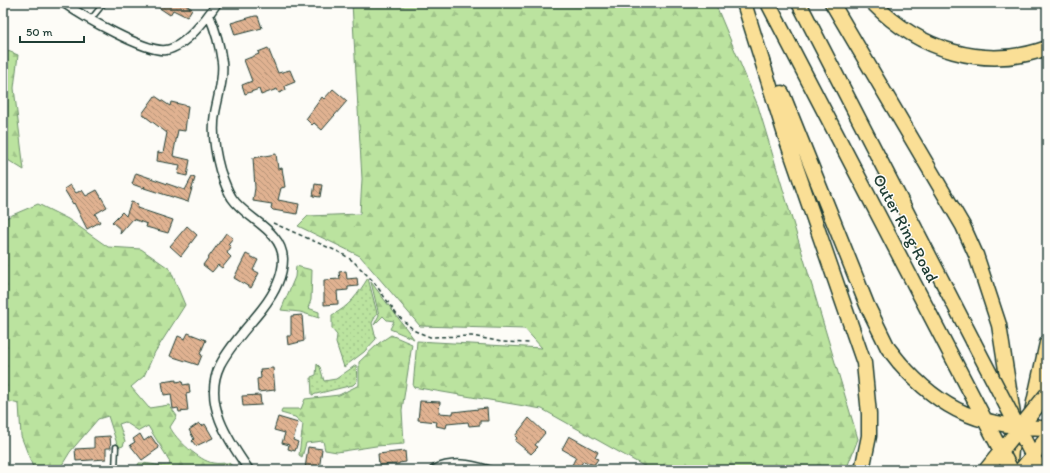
<svg xmlns="http://www.w3.org/2000/svg" width="1050" height="473" font-family="Itim,sans-serif">
  <defs>
    <pattern id="green-dots" width="8" height="8" patternUnits="userSpaceOnUse"><rect width="8" height="8" fill="#bbe39f"/><path d="M2 2h.1M6 6h.1" fill="none" stroke="#a0c48a" stroke-width="1.8" stroke-linecap="round"/></pattern>
    <pattern id="forest-firs" width="22" height="20" patternUnits="userSpaceOnUse"><rect width="22" height="20" fill="#bbe39f"/><path d="M5 1l3.5 6h-7zM16 11l3.5 6h-7z" fill="#a0c48a"/></pattern>
    <pattern id="building-back-hatch" width="6" height="6" patternUnits="userSpaceOnUse"><rect width="6" height="6" fill="#e0b291"/><path d="M-1 5l2 2M0 0l6 6M5-1l2 2" fill="none" stroke="#b59277"/></pattern>
  </defs>
  <rect width="100%" height="100%" fill="#fdfcf7"/>
  <filter id="ink" filterUnits="userSpaceOnUse"><feTurbulence type="fractalNoise" baseFrequency=".025" numOctaves="2"/><feDisplacementMap in="SourceGraphic" scale="8" xChannelSelector="R" yChannelSelector="G"/><feConvolveMatrix kernelMatrix="1 2 1 2 8 2 1 2 1" color-interpolation-filters="sRGB"/></filter>
  <g filter="url(#ink)">
    <path fill="url(#green-dots)" stroke="#6d906a" d="M368,278L377,313L372,323L376,339L364,352L344,367L336,343L337,335L332,329V315C349,307 358,294 368,278Z
      M317,364L320,367L324,381L336,379L356,365L357,381L353,385L312,395L311,377L316,375Z"/>
    <path fill="url(#forest-firs)" stroke="#6d906a" d="M352,3H715L758,106L858,439L846,470H651L542,409L413,387L417,341L542,348L525,329L420,326L360,256L298,226L308,216L360,214L362,179Z
      M3,49L18,55L14,88L24,170L3,157Z
      M38,204L68,219L108,247L141,249L170,269L185,305L155,352L144,376L131,387L149,408L169,405L177,416L170,427C175,439 200,461 213,463C218,464 224,463 229,463L237,470H139L137,467L139,463C150,463 161,467 170,465L169,460L148,426L139,431L125,422L119,424L125,441L123,446L120,447L117,444L108,416L98,419L70,452L59,470H34L21,436L19,404L3,400V219Z
      M296,266L312,270L311,300L308,308L319,312V318L300,312L281,310L295,277Z
      M371,282L414,339L390,329L394,321L387,320L383,316L374,325L379,315Z
      M391,335L412,344L402,410L404,444L376,446L337,452L325,450L323,441L306,443L302,457L299,455L303,424L295,417L281,413L282,409H301L305,399L339,395L359,385V362L379,343Z"/>
    <path fill="url(#building-back-hatch)" stroke="#1f3d34" d="M152,3H183L192,9L187,17L173,10L170,15Z
      M255,16H258L262,28L235,35L231,23Z
      M268,48L278,73L290,70L295,82L285,86L286,90L279,93L277,89L261,95L259,89L245,94L242,85L252,81L244,60L259,54L258,52Z
      M333,89L347,101L322,130L314,123L312,125L306,119L322,97L324,99Z
      M155,96L170,106L171,102L188,106L185,131L178,130L173,156L190,160L187,176L178,174L180,165L157,161L158,152L163,153L167,133L142,114Z
      M276,154L278,169L282,168L285,187L281,188L278,200L299,204L297,214L273,210L271,208L272,204L253,201L255,188L253,158Z
      M136,173L185,190L192,177L195,178L188,202L144,188L145,186L143,188L132,184Z
      M315,184L322,185L320,197L313,196Z
      M70,185L76,193L82,190L86,196L97,190L107,207L95,214L100,222L87,229L74,203L73,204L64,189Z
      M131,202L138,204L137,208L173,220L168,233L146,227L147,224L133,219L120,234L121,230L112,222L122,212L126,216Z
      M187,226L197,235L181,256L170,246Z
      M226,233L233,238L228,244L231,247L227,253L231,257L222,268L218,265L212,272L203,265Z
      M246,254L258,260L253,270L259,273L251,288L234,278Z
      M346,271L347,279L357,278L358,286L348,287V290L337,291L338,304L324,305V280L340,279L339,272Z
      M302,315L304,341L288,345L287,336H291V316Z
      M188,333L206,340L200,354L202,355L198,365L170,356L178,336L185,339Z
      M273,368L275,390L258,392L257,379L261,378L260,369Z
      M176,380V382L182,381L183,385L189,384L190,393L186,394L188,411L179,412L178,408L173,409L171,394L164,395L162,382Z
      M260,395L261,405L243,406L242,396Z
      M420,401L440,402L439,413L453,414V412L487,408L488,421H480V425L469,426L468,422L447,424L446,428L436,426L437,422L418,420Z
      M278,417L298,423L293,440L298,442L295,451L288,449L289,445L282,443L285,433L274,430Z
      M529,418L545,433L535,445L538,447L531,454L515,441L517,438L515,436Z
      M199,423L202,426L205,424L213,438L196,446L192,441L194,439L189,430Z
      M140,434L144,441L151,436L159,448L142,460L130,445L135,442L133,439Z
      M110,436L111,448H106V459L76,461L75,449L94,448V437Z
      M569,436L598,452L595,458L598,459L594,465L583,461L579,469L572,465L576,457L562,449Z
      M308,447L322,449L319,470L305,469Z
      M405,451L406,462L399,463V464L379,465L378,454Z"/>
    <g fill="none" stroke-linecap="round" stroke-linejoin="round">
      <defs>
        <path id="lane" d="M91,19L104,3
          M115,470L116,447"/>
        <path id="street" d="M64,3C82,16 146,53 166,50C185,47 207,18 217,3
          M209,15C215,29 220,47 222,62C224,79 218,96 215,113C212,131 215,152 220,170C223,179 227,190 232,198C246,219 282,230 283,259C283,278 273,295 262,309C248,327 231,344 220,365C202,402 228,440 249,470
          M434,470C452,461 470,464 488,470"/>
        <path id="highway" d="M744,3L787,141L864,363L869,414V436L862,470
          M768,3L975,401
          M799,3L973,341
          M832,3L963,226L976,255L999,325L1014,421L1009,470
          M873,3C919,50 984,71 1047,48
          M782,93L867,305L888,348L899,362
          M1031,416L1047,343"/>
      </defs>
      <use href="#lane" stroke="#1f3d34" stroke-width="7"/>
      <use href="#street" stroke="#1f3d34" stroke-width="11"/>
      <use href="#highway" stroke="#1f3d34" stroke-width="17"/>
      <path stroke="#1f3d34" stroke-width="1.5" stroke-dasharray="4 3" stroke-linecap="butt" d="M273,223L341,253L353,261L374,282L397,315L415,331L430,337L472,336L502,342L530,343"/>
      <use href="#lane" stroke="#fdfcf7" stroke-width="4"/>
      <use href="#street" stroke="#fdfcf7" stroke-width="8"/>
      <use href="#highway" stroke="#fadf96" stroke-width="14"/>
      <defs>
        <path id="highway-bridge" d="M973,341L1040,470
          M899,362C942,412 982,427 1047,428
          M975,401L1011,470
          M986,470L1047,394
          M1021,470L1047,438"/>
      </defs>
      <use href="#highway-bridge" stroke="#1f3d34" stroke-width="17" stroke-linecap="butt"/>
      <use href="#highway-bridge" stroke="#fadf96" stroke-width="14"/>
    </g>
  </g>
  <g text-anchor="middle" stroke-width="3" stroke-linejoin="round" paint-order="stroke">
    <g font-size="17" fill="#1f3d34" stroke="#fdfcf7">
      <text transform="translate(906 228) rotate(62)" y="6">Outer Ring Road</text>
    </g>
  </g>
  <rect width="1050" height="473" fill="none" stroke="#fdfcf7" stroke-width="16"/>
  <rect x="8" y="8" width="1034" height="457" fill="none" stroke="#1f3d34" stroke-width="1.5" filter="url(#ink)"/>
  <path d="M20 36v6h64v-6" fill="none" stroke="#1f3d34" stroke-width="2"/>
  <text x="26" y="36" font-size="12" fill="#1f3d34" stroke="#fdfcf7" stroke-width="3" paint-order="stroke">50 m</text>
</svg>
